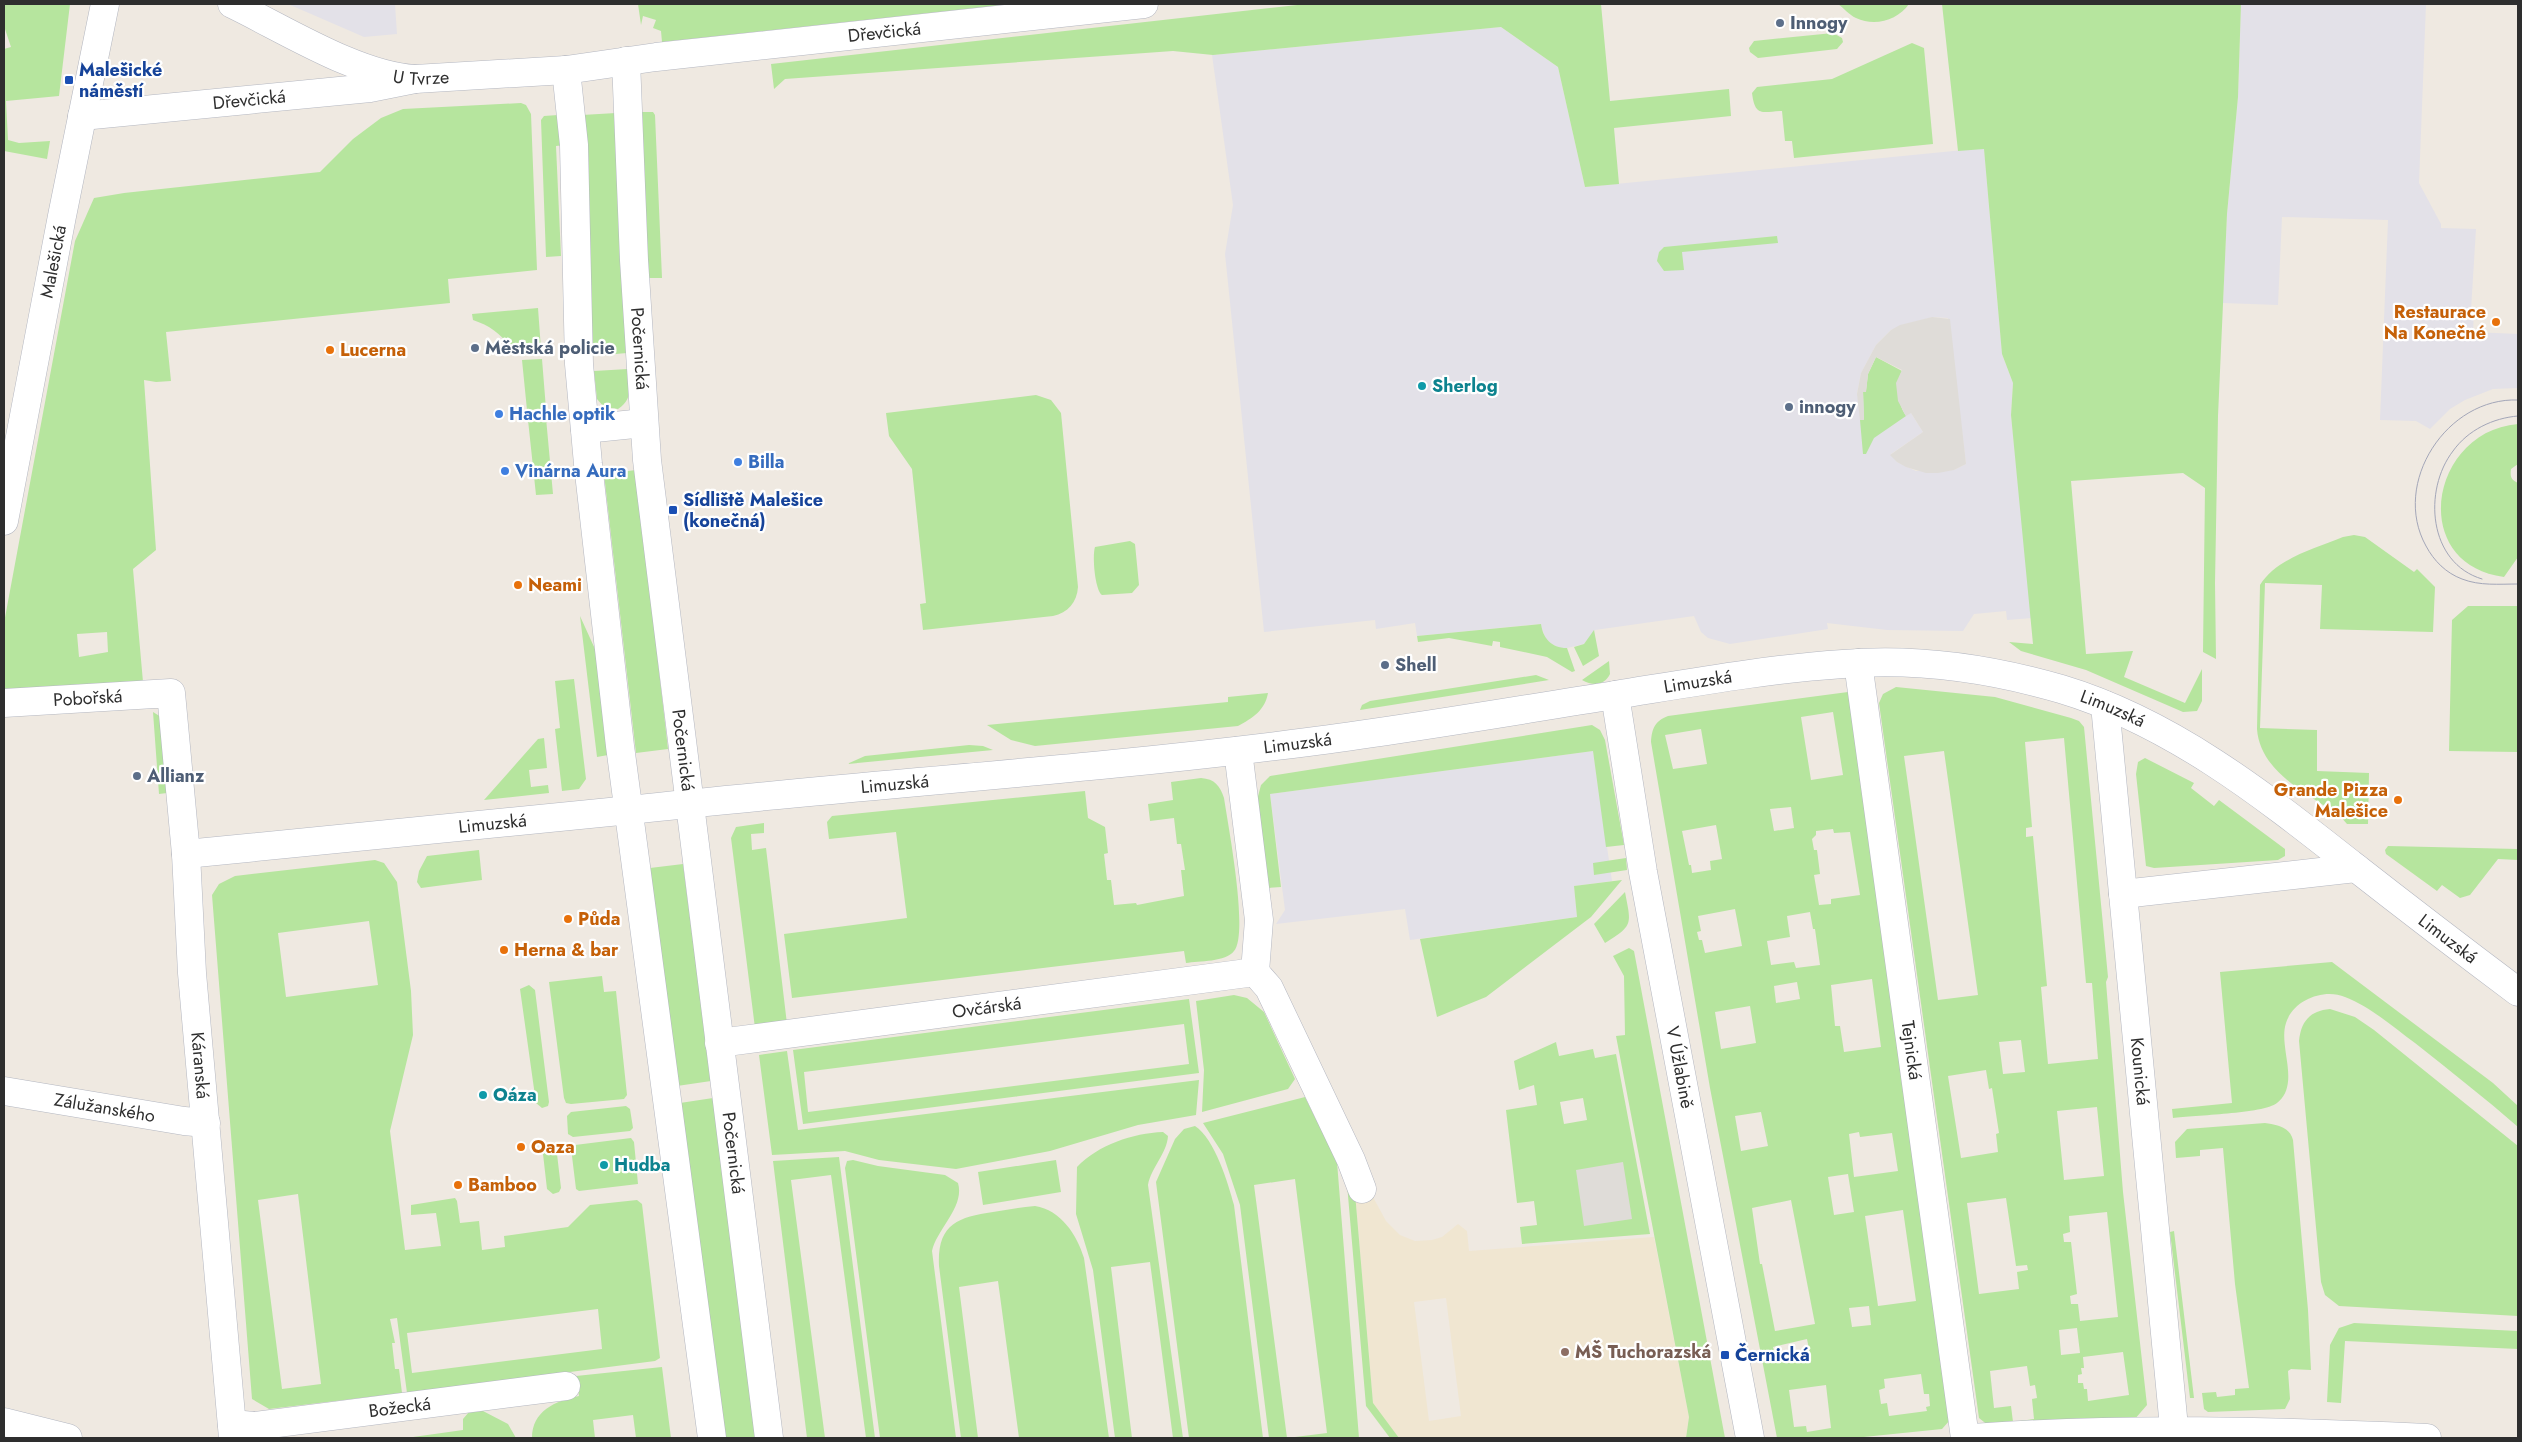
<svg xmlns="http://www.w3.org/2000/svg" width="2522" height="1442" font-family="Jost,sans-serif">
  <rect width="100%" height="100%" fill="#efe9e1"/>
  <path fill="#e3e1e8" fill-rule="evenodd" d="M288,4H395L397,34L364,37Z
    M2241,4H2426L2419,183L2441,224V228L2476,229L2471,310H2474L2473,332L2518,334V388L2493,389L2465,400L2450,409L2430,429L2416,421L2380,420L2388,220L2282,217L2278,305L2223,303L2227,214L2238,97Z
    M1501,27L1558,67L1585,187L1984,148L2002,354L2013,383L2011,415L2032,618L2007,620L2006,611L1974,614L1963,631L1887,630L1827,623L1828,629L1730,644L1708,638L1701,632L1694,616L1595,630L1584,644L1567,648H1560L1550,643L1546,639L1540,624L1417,636L1415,623L1376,629L1375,620L1264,632L1225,254L1233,205L1212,55ZM1932,317L1948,318L1966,464L1954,470L1916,471L1897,462L1891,454L1923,432L1911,413L1857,394L1861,373L1876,345L1891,330Z
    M1593,751L1612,881L1574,886L1577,917L1410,940L1405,909L1276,924L1285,910L1270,794Z"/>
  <path fill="#f0e6d1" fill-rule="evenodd" d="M1367,1186L1386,1221L1400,1235L1415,1241L1432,1240L1442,1237L1458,1224L1467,1231L1469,1251L1654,1237L1689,1417L1686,1438H1399L1373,1404L1355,1193ZM1446,1298L1461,1416L1429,1421L1414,1302Z"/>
  <path fill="#b6e59e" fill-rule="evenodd" d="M4,4H70L59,96L6,101L8,140L19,143L50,141L47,159L4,151V49L11,47L4,26Z
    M638,4H1012L662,42L661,31L653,28L656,20L643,16L641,25Z
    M1306,4H1601L1610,101L1729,89L1731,116L1614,128L1619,184L1585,187L1558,67L1501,27L1213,55L1173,51L785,79L774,89L771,64Z
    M1838,4H1837H1909C1898,20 1875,27 1856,18C1849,15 1844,8 1838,4Z
    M1942,4H2241L2238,97L2227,214L2218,416L2215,583L2216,659L2203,652L2205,488L2183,473L2071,481L2086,654L2133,651L2124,677L2185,703L2202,669V701L2197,711L2183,712L2086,670L2021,651L2009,642L2033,644L2011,415L2013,383L2002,354L1984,149L1958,151Z
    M1833,33L1842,38L1843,42L1837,49L1758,58L1750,52L1749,48L1754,41Z
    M1912,43L1924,48L1933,144L1794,158L1792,141H1785L1782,111C1762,112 1755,117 1752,93L1757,87L1832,79Z
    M521,103L526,105L531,114L537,270L448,279L450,303L166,332L171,381L156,382L144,380L156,550L133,569L143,682L5,692L4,623L75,241L94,198L124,193L320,172L353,139L381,118L403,109ZM107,632L108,652L79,657L77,634Z
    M639,112H653L655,115L662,278H649Z
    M616,113L627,353L593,356L582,115Z
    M558,115L565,145L556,146L561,256L546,257L541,120L544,116Z
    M1777,236L1778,243L1682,252L1684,270L1664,271L1657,261L1659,252L1664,247Z
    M538,308L541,349L513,352C503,335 491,326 473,320L472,314Z
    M1876,357L1902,371C1895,382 1898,405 1906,416L1874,438L1866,454H1863L1860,420L1864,419L1863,391H1866L1868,374Z
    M542,359L546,409L527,410L522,360Z
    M628,369C629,385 634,399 618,409L604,407L597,399L594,371Z
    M1036,395L1051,400L1061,413L1078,587C1077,602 1068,613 1053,616L923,630L920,604L926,603L912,469L889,436L886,413Z
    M546,418L553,494L536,495L528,420Z
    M2518,424V464L2511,469C2510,477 2511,480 2518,483V557L2504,577C2407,564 2430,431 2518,424Z
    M636,470L668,749L636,753L604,474Z
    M2354,535L2365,537L2414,572L2417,569L2435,587L2433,632L2320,629L2322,585L2265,583L2260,728L2317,730V771L2369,773L2368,824H2347L2340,816C2308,794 2260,772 2257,729L2260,585C2277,558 2314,549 2343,537Z
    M1130,541L1135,544L1139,585L1132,593L1102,595C1095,590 1092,556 1095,547Z
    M2468,606H2518V752L2449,751L2452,620Z
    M580,616L595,649L608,755L597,757Z
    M1541,624C1543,638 1551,648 1567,648L1575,671L1572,672L1547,657L1500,647V642L1493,641L1492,646L1449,638L1418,642L1417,636Z
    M1594,630L1599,656L1583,666L1574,647L1584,644Z
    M1609,661L1610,674C1604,686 1593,686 1582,680Z
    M1536,675L1549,680L1360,710L1362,705L1370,701Z
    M574,679L586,779L579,789L562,791L555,729L560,728L555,681Z
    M1896,687L1995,697L2071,718L2079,721L2084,727L2108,977L2106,982L2123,1192L2147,1405L2134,1420L1989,1426L1979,1418L1879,703L1883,694ZM2064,738L2086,983H2092L2098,1059L2048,1064L2041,987L2047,986L2033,836L2026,837V828L2032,827L2025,742ZM1944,751L1978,995L1938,1000L1904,756ZM2021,1040L2025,1072L2003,1074L1999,1042ZM1986,1070L1989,1089L1992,1088L1999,1133L1996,1134L1998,1152L1961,1158L1948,1076ZM2097,1107L2104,1176L2064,1180L2057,1111ZM2006,1198L2016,1266L2027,1265L2028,1270L2017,1272L2019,1289L1979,1294L1967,1203ZM2107,1212L2118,1317L2080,1321L2078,1304H2071L2070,1296L2077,1294L2071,1242H2064L2063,1234L2070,1232L2069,1216ZM2077,1328L2080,1353L2061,1355L2059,1330ZM2123,1352L2129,1395L2088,1401L2087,1389H2084L2083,1383H2078V1375L2082,1374L2081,1368H2084L2083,1357ZM2027,1366L2030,1386L2035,1385L2037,1398L2032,1399L2034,1419L2013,1422L2011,1406L1994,1408L1990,1371Z
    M1848,692L1950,1420L1942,1429L1854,1438H1777L1710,1088L1651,742C1652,728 1655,721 1668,716ZM1833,712L1843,775L1811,780L1801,717ZM1701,729L1707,764L1673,769L1665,735ZM1791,807L1794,828L1774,831L1770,809ZM1716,825L1722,859L1710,861L1711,870L1692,873L1691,865H1689L1682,831ZM1833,829L1834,833L1850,832L1860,895L1831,899V904L1819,905L1814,875L1820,874L1817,850H1814L1812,839L1816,835V831ZM1735,909L1742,946L1705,953L1702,940H1699L1697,932L1701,931L1698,916ZM1810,912L1813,929H1815L1820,965L1796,968L1794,962L1771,965L1767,941L1790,937L1787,916ZM1872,979L1881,1047L1844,1052L1840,1026H1835L1831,985ZM1797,982L1800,999L1776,1003L1774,986ZM1750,1006L1756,1043L1721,1049L1715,1012ZM1761,1112L1768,1146L1741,1151L1735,1116ZM1859,1132L1860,1137L1892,1133L1898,1171L1854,1177L1849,1134ZM1848,1174L1854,1212L1834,1215L1828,1177ZM1791,1200L1815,1324L1775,1331L1762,1264H1760L1752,1208ZM1903,1210L1916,1301L1878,1306L1865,1216ZM1869,1306L1871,1325L1852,1327L1849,1308ZM1807,1339L1810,1354L1776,1360L1773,1347ZM1921,1374L1924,1394H1929L1930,1406L1926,1407L1927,1411L1889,1416L1887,1403L1881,1404L1879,1390L1885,1388L1884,1379ZM1826,1385L1831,1428L1807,1432L1806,1426L1794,1427L1789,1390Z
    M1268,693C1265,710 1253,718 1238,726L1035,746L1011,740L987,725L1228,702V697Z
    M153,712L161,717L167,793L159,794Z
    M1592,725L1600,730L1605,740L1624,845L1606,847L1593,751L1270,794L1281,887L1267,888L1257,800L1261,785L1270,776Z
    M544,738L547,768L529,770L531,787L548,785L549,793L484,800L538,739Z
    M969,745L983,746L993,750L847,764L865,756Z
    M2145,758L2194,783L2191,788L2214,806L2219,800L2285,849V856L2278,860L2154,868L2146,866L2136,774L2138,762Z
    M1201,778C1215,779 1220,786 1224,798C1228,825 1249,934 1234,951C1226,962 1199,961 1186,963L1184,951L792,998L784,934L907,918L896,832L829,839L827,822L832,816L1085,791L1088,818L1105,827L1108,853L1104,854L1107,880H1111L1114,905L1136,903L1137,905L1184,896L1181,870H1185L1181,844H1177L1174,818L1150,821L1148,804L1173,800L1171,782Z
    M764,823V833L751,834L752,850L766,848L787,1024L755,1028L731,838L736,827Z
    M2388,846L2518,849V860L2498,859L2470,895L2460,898L2442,885L2437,891L2386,854L2385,850Z
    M479,850L482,880L421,888L417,882L419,871L427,856Z
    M1626,858L1627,870L1594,875L1593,863Z
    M375,860L384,863L397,882L411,991L413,1035L390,1131L405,1250L441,1246L436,1213L411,1215V1205L455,1198L457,1201L460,1223L479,1221L482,1250L505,1247L504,1236L568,1227L590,1205L637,1200L642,1204L660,1358L655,1361L407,1393L397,1318L390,1319L395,1343H392L395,1369H399L402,1393L269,1409L252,1399L212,895L219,884L235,876ZM369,921L378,985L286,997L278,933ZM298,1194L321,1384L282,1389L258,1200ZM598,1309L602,1349L412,1373L407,1333Z
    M683,864L711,1081L677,1086L650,868Z
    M1622,880L1591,917L1486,997L1437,1017L1420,939L1577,917L1574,886Z
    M1625,892C1631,924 1634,925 1605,943L1594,924Z
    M1629,948L1634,951L1725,1438H1686L1689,1417L1616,1036L1625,1035L1624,976L1613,956Z
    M2332,962L2493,1083L2518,1106V1127C2485,1098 2450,1071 2415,1043C2393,1027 2371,1007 2345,997C2324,988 2293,1000 2286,1023C2278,1047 2301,1084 2277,1103C2263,1114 2194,1115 2173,1118L2172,1109L2232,1103L2220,972Z
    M602,976L604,992L616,991L627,1095L624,1099L571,1104L566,1103L564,1098L549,982Z
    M529,985L535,990L549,1102L548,1106L542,1108L536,1103L520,989Z
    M1234,995L1247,998L1264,1012L1295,1079L1288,1089L1202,1112L1204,1070L1196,1001Z
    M1189,999L1199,1073L803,1124L793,1050ZM1184,1024L1189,1064L808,1112L804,1072Z
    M2330,1009L2355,1017L2374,1030L2518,1146V1316L2339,1306L2325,1295L2321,1282L2299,1041C2301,1022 2309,1011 2330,1009Z
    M1556,1042L1559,1056L1593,1049L1595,1058L1616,1054L1650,1234L1522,1244L1520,1227L1537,1225L1534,1201L1517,1203L1506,1110L1537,1105L1534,1085L1519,1090L1514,1061ZM1583,1098L1587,1120L1564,1124L1560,1102Z
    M787,1051L798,1130L1199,1080L1196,1115L1138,1125L1050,1151L956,1169L879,1160L845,1151L772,1155L759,1055Z
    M1305,1097L1337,1162L1359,1438H1287L1327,1433L1295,1179L1254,1185L1287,1438H1269L1240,1205L1223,1154L1203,1123Z
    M713,1098L757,1438H723L680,1103Z
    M626,1106L630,1109L633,1128L630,1131L573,1137L568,1134L567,1116L571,1112Z
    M2265,1123C2277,1125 2290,1127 2293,1140L2308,1310L2311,1370L2291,1369L2288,1371L2290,1399L2285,1409L2208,1412L2204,1409L2202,1393L2216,1392L2217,1397L2235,1395V1389L2249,1388L2235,1284L2223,1148L2200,1150V1156L2176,1158L2175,1142L2187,1129Z
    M1195,1126C1215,1139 1228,1183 1234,1205L1263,1438H1189L1156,1182L1175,1139L1184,1129Z
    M1163,1132L1168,1136C1167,1153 1151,1168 1148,1185L1183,1438H1173L1150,1262L1111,1267L1132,1438H1115L1093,1270L1076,1214L1077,1167C1098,1145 1133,1133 1163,1132Z
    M631,1138L634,1142L638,1184L579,1191L576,1189L571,1148L575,1145Z
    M547,1148H553L557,1154L561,1188L559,1192L553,1194L547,1189L543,1154Z
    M839,1157L875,1438H866L831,1175L791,1180L825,1438H807L773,1161Z
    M853,1160L878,1166L945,1175L958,1183C965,1207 937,1229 932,1251L956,1438H880L845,1168L847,1161Z
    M1056,1160L1061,1192L983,1205L978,1172Z
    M1347,1184L1355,1193L1373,1403L1399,1438H1390L1366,1406Z
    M1035,1206C1061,1210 1077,1235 1084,1258L1109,1438H1019L998,1281L959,1287L978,1438H961L939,1266C937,1225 957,1217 993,1212C1007,1210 1021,1207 1035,1206Z
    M2174,1231L2194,1398H2190L2170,1232Z
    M2354,1323L2518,1331V1349L2345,1341L2341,1403L2327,1402L2330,1345L2339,1328Z
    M662,1367L671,1438H636L633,1415L593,1420L595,1438H532C532,1411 555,1401 579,1396L576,1376Z
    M483,1411L508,1424L516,1438H406L463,1430V1419L469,1412Z"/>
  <path fill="#dfdcd8" d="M1932,317L1950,319L1966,464L1954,470L1938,473H1926L1906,467L1897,462L1890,455L1923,432L1911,413L1906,416L1898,401L1896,383L1902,370L1876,357L1868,374L1866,392H1863L1864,420H1860L1857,394L1861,373L1876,345L1891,330L1900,325Z
    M1623,1162L1632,1219L1584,1226L1576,1170Z"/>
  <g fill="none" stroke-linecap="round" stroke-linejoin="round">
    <defs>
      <g id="minor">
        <path id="s1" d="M82,116L370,88L415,79"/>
        <path d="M585,429L644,423"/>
        <path id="s2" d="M1858,663L1965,1438"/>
        <path id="s3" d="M1615,695L1643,872L1750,1438"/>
        <path id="s4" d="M4,703L171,693L186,854L192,973L233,1438"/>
        <path id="s5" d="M2105,705L2175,1438"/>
        <path id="s6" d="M186,854L630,810"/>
        <path d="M2123,894L2356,868"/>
        <path d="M1255,972L1269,988L1351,1160L1362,1189"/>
        <path id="s7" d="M719,1043L1255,972L1259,920L1238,751"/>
        <path id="s8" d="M4,1091L184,1121L206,1123"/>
        <path d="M4,1422L68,1438"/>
        <path id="s9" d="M232,1424L254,1426L566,1386"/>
        <path d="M1972,1438C2123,1427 2276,1431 2427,1438"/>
      </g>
      <g id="tertiary">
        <path id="s10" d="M626,61L634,260L647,460L769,1438"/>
        <path d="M566,70L574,145L579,364L588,464L620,746L712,1438"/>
        <path id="s11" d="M4,521L62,216L105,4"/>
        <path id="s12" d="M630,810C855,785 1082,771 1308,742C1410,729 1513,711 1615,695C1690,683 1767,669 1843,664C1915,658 1992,669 2061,689C2171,722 2262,794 2351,864C2406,907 2462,950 2518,992"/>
      </g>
      <g id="secondary">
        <path id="s13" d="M232,4C284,29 358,76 415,79L566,70L656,57L1144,4"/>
      </g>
    </defs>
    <use href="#minor" stroke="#b4b7c1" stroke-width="29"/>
    <use href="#tertiary" stroke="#b4b7c1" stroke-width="29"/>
    <use href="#secondary" stroke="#b4b7c1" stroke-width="29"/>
    <use href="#minor" stroke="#fff" stroke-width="28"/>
    <use href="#tertiary" stroke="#fff" stroke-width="28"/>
    <use href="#secondary" stroke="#fff" stroke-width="28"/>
    <path stroke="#a3a6b8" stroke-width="1" d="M2518,400C2447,397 2391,483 2426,546C2434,561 2446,573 2462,579C2480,586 2499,584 2518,584
      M2482,579C2428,563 2423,490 2453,451C2468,430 2493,418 2518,416"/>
  </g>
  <g fill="#5c6f8a" stroke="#fff" stroke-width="2">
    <circle cx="1780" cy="23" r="5"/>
    <circle cx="475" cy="348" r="5"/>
    <circle cx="1789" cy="407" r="5"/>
    <circle cx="1385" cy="665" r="5"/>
    <circle cx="137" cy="776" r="5"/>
  </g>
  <g fill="#1a4fb4" stroke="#fff" stroke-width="2">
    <rect x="64" y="75" width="10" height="10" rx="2.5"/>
    <rect x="668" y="505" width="10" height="10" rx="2.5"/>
    <rect x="1720" y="1350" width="10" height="10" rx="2.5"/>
  </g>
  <g fill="#e8710a" stroke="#fff" stroke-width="2">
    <circle cx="2496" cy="322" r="5"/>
    <circle cx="330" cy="350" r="5"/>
    <circle cx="518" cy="585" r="5"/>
    <circle cx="2398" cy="800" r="5"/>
    <circle cx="568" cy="919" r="5"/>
    <circle cx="504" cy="950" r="5"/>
    <circle cx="521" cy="1147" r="5"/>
    <circle cx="458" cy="1185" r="5"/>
  </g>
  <g fill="#0f9aa8" stroke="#fff" stroke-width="2">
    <circle cx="1422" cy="386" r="5"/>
    <circle cx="483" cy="1095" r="5"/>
    <circle cx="604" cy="1165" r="5"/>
  </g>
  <g fill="#3f7fe0" stroke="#fff" stroke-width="2">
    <circle cx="499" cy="414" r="5"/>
    <circle cx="738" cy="462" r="5"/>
    <circle cx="505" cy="471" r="5"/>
  </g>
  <circle fill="#8d6e63" stroke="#fff" stroke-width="2" cx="1565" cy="1352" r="5"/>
  <g text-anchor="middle" stroke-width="4.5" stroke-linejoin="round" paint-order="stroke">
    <g font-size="18" font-weight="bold" fill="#4e5e75" stroke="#fff" text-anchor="start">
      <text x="1790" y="29">Innogy</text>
      <text x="485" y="354">Městská policie</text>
      <text x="1799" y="413">innogy</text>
      <text x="1395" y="671">Shell</text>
      <text x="147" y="782">Allianz</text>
    </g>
    <g font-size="18" fill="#2e2e2e" stroke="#fff">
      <text dy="6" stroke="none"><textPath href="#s13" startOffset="671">Dřevčická</textPath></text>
      <text dy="6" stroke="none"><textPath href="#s13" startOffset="205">U Tvrze</textPath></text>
      <text dy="6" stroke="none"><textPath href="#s1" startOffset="168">Dřevčická</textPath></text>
      <text dy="6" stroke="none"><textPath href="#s11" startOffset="264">Malešická</textPath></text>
      <text dy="6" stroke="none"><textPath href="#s10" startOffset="288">Počernická</textPath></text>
      <text dy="6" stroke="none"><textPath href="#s12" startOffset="1076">Limuzská</textPath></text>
      <text dy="6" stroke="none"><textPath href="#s4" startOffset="84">Pobořská</textPath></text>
      <text dy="6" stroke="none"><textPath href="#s12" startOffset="1498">Limuzská</textPath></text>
      <text dy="6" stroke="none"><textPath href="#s12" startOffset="671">Limuzská</textPath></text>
      <text dy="6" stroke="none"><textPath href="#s10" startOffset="692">Počernická</textPath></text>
      <text dy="6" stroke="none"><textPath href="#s12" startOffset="266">Limuzská</textPath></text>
      <text dy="6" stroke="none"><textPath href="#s6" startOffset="308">Limuzská</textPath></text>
      <text dy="6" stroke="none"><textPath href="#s12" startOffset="1906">Limuzská</textPath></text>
      <text dy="6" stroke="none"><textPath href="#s7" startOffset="270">Ovčárská</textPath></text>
      <text dy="6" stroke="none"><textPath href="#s2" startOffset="391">Tejnická</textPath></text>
      <text dy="6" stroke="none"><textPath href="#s4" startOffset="541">Káranská</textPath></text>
      <text dy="6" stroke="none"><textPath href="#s3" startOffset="378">V Úžlabině</textPath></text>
      <text dy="6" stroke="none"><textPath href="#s5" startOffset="368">Kounická</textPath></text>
      <text dy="6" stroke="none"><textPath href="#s8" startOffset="102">Zálužanského</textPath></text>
      <text dy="6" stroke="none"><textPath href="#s10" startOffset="1098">Počernická</textPath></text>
      <text dy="6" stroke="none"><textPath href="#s9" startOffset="169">Božecká</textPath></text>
    </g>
    <g font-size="18" font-weight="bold" fill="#164399" stroke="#fff" text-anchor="start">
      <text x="79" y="76">Malešické<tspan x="79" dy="21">náměstí</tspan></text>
      <text x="683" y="506">Sídliště Malešice<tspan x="683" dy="21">(konečná)</tspan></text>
      <text x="1735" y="1361">Černická</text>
    </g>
    <g font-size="18" font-weight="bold" fill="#c56008" stroke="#fff" text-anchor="start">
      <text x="2486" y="318" text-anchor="end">Restaurace<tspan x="2486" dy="21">Na Konečné</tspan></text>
      <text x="340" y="356">Lucerna</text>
      <text x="528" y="591">Neami</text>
      <text x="2388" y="796" text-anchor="end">Grande Pizza<tspan x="2388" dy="21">Malešice</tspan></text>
      <text x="578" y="925">Půda</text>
      <text x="514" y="956">Herna &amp; bar</text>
      <text x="531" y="1153">Oaza</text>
      <text x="468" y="1191">Bamboo</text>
    </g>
    <g font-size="18" font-weight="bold" fill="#0d838f" stroke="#fff" text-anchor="start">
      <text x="1432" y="392">Sherlog</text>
      <text x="493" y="1101">Oáza</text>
      <text x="614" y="1171">Hudba</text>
    </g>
    <g font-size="18" font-weight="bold" fill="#366cbe" stroke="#fff" text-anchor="start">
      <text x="509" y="420">Hachle optik</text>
      <text x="748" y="468">Billa</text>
      <text x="515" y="477">Vinárna Aura</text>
    </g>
    <g font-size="18" font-weight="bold" fill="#785e54" stroke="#fff" text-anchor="start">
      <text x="1575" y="1358">MŠ Tuchorazská</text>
    </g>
  </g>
  <rect width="2522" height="1442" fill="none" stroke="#2e2e2e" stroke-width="10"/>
</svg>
